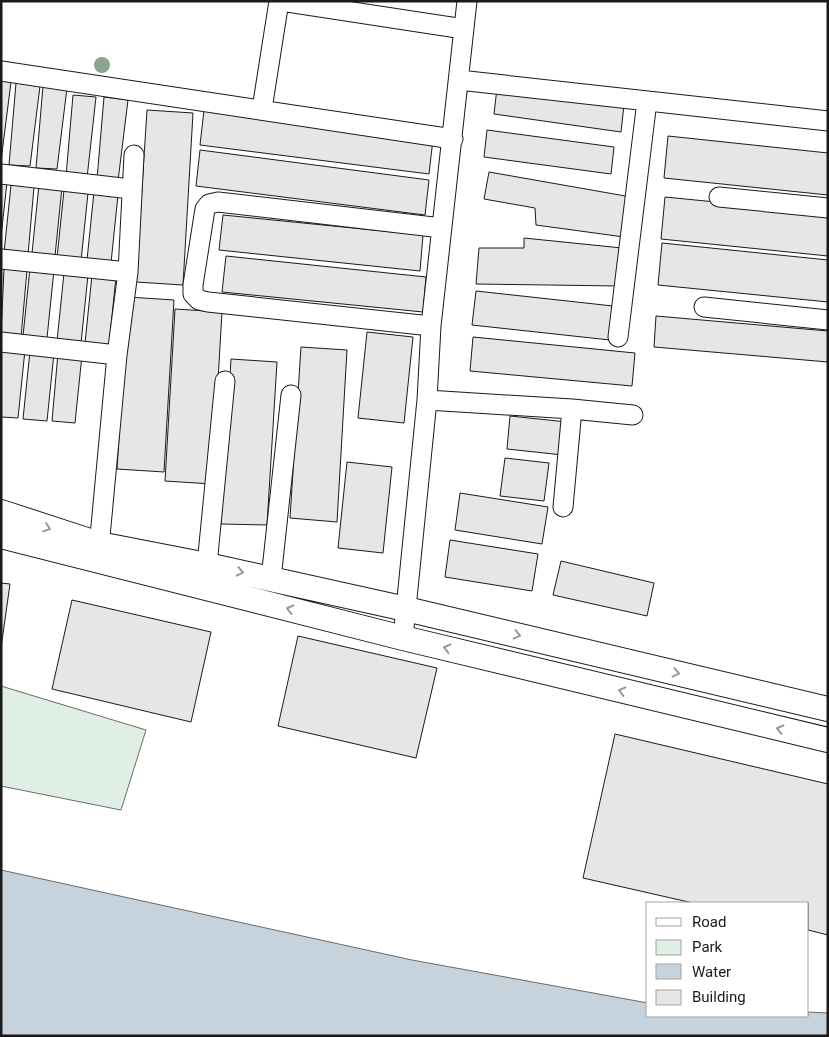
<svg xmlns="http://www.w3.org/2000/svg" width="829" height="1037" font-family="Roboto,sans-serif">
  <rect width="100%" height="100%" fill="#fff"/>
  <path fill="#e0efe3" stroke="#6a6a6a" d="M1,686L146,730L121,810L1,786Z"/>
  <path fill="#c6d2dc" stroke="#6a6a6a" d="M1,870L412,960L648,1003V1016H808V1012L828,1013V1036H1Z"/>
  <path fill="#e6e6e6" stroke="#1a1a1a" d="M1,81L11,82L1,161Z
    M16,83L40,86L30,166L9,165Z
    M43,86L67,88L57,169L36,168Z
    M497,88L624,105L621,132L494,114Z
    M73,95L96,97L87,178L66,176Z
    M104,97L128,100L118,181L97,179Z
    M147,110L193,113L183,285L136,282Z
    M204,110L433,139L429,174L200,145Z
    M487,130L614,147L611,174L484,157Z
    M668,136L828,153V195L664,178Z
    M200,150L429,180L425,215L196,186Z
    M489,172L631,197L624,237L536,225L535,208L484,199Z
    M1,182H7L1,237Z
    M11,185L34,187L28,255L4,253Z
    M39,185L62,187L55,256L32,253Z
    M64,190L88,193L81,261L57,258Z
    M94,192L118,195L111,263L87,260Z
    M665,197L828,213V256L661,239Z
    M223,215L423,235L420,271L219,250Z
    M524,238L622,248L619,286L476,284L479,248H524Z
    M662,243L828,260V302L658,285Z
    M226,256L426,277L423,312L222,292Z
    M4,268L27,270L21,338L1,336Z
    M30,268L54,270L47,338L23,336Z
    M64,273L88,275L81,343L57,341Z
    M92,275L116,277L109,345L85,343Z
    M476,291L613,306L610,340L472,325Z
    M128,297L174,300L164,472L117,469Z
    M175,309L222,312L212,484L165,481Z
    M656,316L828,331V362L654,347Z
    M367,332L413,337L404,423L358,418Z
    M473,337L635,353L632,386L470,371Z
    M301,347L347,350L337,522L290,518Z
    M25,350L18,418L1,417V351Z
    M30,351L54,353L47,421L23,419Z
    M58,353L82,355L75,423L52,421Z
    M231,359L277,362L267,525L221,524Z
    M510,416L567,422L563,455L507,449Z
    M505,458L549,463L544,501L500,496Z
    M347,462L392,467L383,553L338,548Z
    M460,493L548,507L542,544L455,530Z
    M450,540L538,554L532,591L445,577Z
    M561,561L654,583L647,616L553,595Z
    M1,583L10,584L1,648Z
    M72,600L211,632L191,722L52,689Z
    M298,636L437,668L416,758L278,726Z
    M615,734L828,784V935L808,930V903H693L583,878Z"/>
  <g fill="none" stroke-linecap="round" stroke-linejoin="round">
    <defs>
      <path id="minor" d="M281,1L464,29
        M1,71L453,139
        M459,80L828,121
        M262,109L279,1
        M1,174L131,189
        M719,197L828,208
        M1,259L128,272
        M704,307L828,320
        M431,326L208,302L199,300L193,294V285L205,209L209,204L218,202L442,228
        M618,337L647,101
        M1,342L117,355
        M427,400L572,409L633,415
        M563,507L572,409
        M98,558L117,355L128,272L134,155
        M207,565L225,381
        M271,579L291,395
        M403,638L427,400L431,326L467,1"/>
      <path id="tertiary" d="M1,512L99,544L207,565L406,609L828,709
        M1,536L403,638L828,740"/>
    </defs>
    <use href="#minor" stroke="#1a1a1a" stroke-width="21"/>
    <use href="#tertiary" stroke="#1a1a1a" stroke-width="26"/>
    <use href="#minor" stroke="#fff" stroke-width="19"/>
    <use href="#tertiary" stroke="#fff" stroke-width="24"/>
  </g>
  <circle fill="#8aa48f" cx="102" cy="65" r="8"/>
  <defs><path id="oneway-chevron" d="M-2-3.5L2.5 0L-2 3.5" fill="none" stroke-width="1.6" stroke-linecap="round" stroke-linejoin="round" transform="scale(1.25)"/></defs>
  <g stroke="#989898">
    <use href="#oneway-chevron" transform="translate(47 528) rotate(19)"/>
    <use href="#oneway-chevron" transform="translate(240 572) rotate(13)"/>
    <use href="#oneway-chevron" transform="translate(290 609) rotate(-166)"/>
    <use href="#oneway-chevron" transform="translate(517 635) rotate(13)"/>
    <use href="#oneway-chevron" transform="translate(447 648) rotate(-166)"/>
    <use href="#oneway-chevron" transform="translate(676 673) rotate(13)"/>
    <use href="#oneway-chevron" transform="translate(622 691) rotate(-166)"/>
    <use href="#oneway-chevron" transform="translate(780 729) rotate(-166)"/>
  </g>
  <rect width="829" height="1037" fill="none" stroke="#1a1a1a" stroke-width="5"/>
  <rect x="646" y="902" width="162" height="115" fill="#ffffff" stroke="#a3a3a3"/>
  <rect x="656" y="918" width="25" height="8" fill="#ffffff" stroke="#a3a3a3"/>
  <text x="692" y="927" font-size="15" fill="#1a1a1a">Road</text>
  <rect x="656" y="940" width="25" height="15" fill="#e0efe3" stroke="#a3a3a3"/>
  <text x="692" y="952" font-size="15" fill="#1a1a1a">Park</text>
  <rect x="656" y="964" width="25" height="15" fill="#c6d2dc" stroke="#a3a3a3"/>
  <text x="692" y="977" font-size="15" fill="#1a1a1a">Water</text>
  <rect x="656" y="990" width="25" height="15" fill="#e6e6e6" stroke="#a3a3a3"/>
  <text x="692" y="1002" font-size="15" fill="#1a1a1a">Building</text>
</svg>
